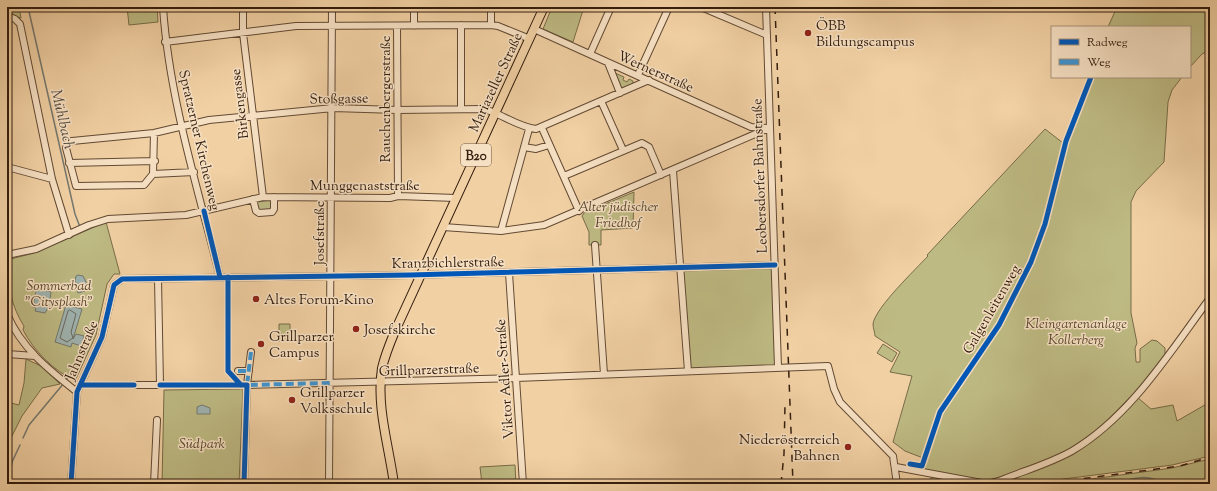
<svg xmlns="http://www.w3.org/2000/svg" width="1217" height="491" font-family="'Sorts Mill Goudy',serif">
  <rect width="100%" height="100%" fill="#f1d0a3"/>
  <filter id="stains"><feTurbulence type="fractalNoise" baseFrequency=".005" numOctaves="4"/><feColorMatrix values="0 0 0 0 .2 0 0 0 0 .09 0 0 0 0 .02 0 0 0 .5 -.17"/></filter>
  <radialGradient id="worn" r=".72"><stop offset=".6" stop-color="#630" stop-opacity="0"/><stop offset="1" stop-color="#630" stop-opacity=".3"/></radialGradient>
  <path fill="#beba83" stroke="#786c48" d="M7,7H19L21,18L7,14Z
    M127,7H157L158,22L129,25Z
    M552,7H584L573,42L543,29Z
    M1117,7H1210V50L1202,54L1190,67V27H1108Z
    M615,73L624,77L623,80L627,82L629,79L633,81V84L621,89Z
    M1093,77H1182L1172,90L1168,102L1164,162L1136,191L1131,202V313L1137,343L1135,348L1136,362H1140V349L1152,340L1157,341L1165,348V355L1140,387L1099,429L1070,449L1054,457L992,480L978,481L923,470L937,423L941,413C978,357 1018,306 1041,242C1048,222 1052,201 1057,180C1065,145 1079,111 1093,77Z
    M1045,129L1063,143L1053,180L1044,224L1030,261L998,324L935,418L923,458L905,451L893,442L912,376L890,372L900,352L875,336C875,333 873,328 873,324C875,308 916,269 928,256L927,255Z
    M634,192L633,228L601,230V245H589V232L582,216L584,213Z
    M272,200L271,210L259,211L256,202Z
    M106,222L120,274H114L107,284L96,335L75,381C53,370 34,351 23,330L24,326C12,308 6,282 7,260L34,253Z
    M775,265L778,367L688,371L681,267Z
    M279,324H290V341H279Z
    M883,344L897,353L892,362L877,353Z
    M26,359L41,366L60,384L42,388L22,416L7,446V402L19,405L24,383Z
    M243,389L239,484H162L164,390Z
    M1137,397L1151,409L1173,405L1177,421L1210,402V456L1172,465L1025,484H998L1064,458Z
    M1210,459V484L1143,482L1140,484H1055L1172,468Z
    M515,465L516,484H482L480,467Z
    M933,477L966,483L970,484H933L930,482L931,478Z"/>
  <path fill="#9fb4b1" stroke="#747870" d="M78,275L83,276L87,284L91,286L90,290L85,289V291L78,293L77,290L84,287L75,282L76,276Z
    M39,289L51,292L49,306L45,313L35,311L36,308L33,307L36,291Z
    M66,305L82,309L73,339L76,334L84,336L81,346L72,343L71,347L55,342Z
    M202,405L210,408V414H197V407Z"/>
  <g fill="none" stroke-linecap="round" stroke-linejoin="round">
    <path stroke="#696860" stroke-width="1" d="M70,310L76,314L71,332L73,338L67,342L60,338L68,311Z"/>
    <path stroke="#747870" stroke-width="1.5" d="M28,7L75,214L80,227
      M92,334L93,330
      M66,380L83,355
      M23,438L29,425L64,383
      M8,484L12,462L20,445
      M1118,484C1130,478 1151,473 1161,484
      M1175,484L1178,482L1183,484
      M1204,484L1210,479"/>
    <defs>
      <path id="minor" d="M163,7C169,98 198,189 220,277
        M243,7V33L263,197
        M414,7V26
        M701,7L767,35
        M766,7L778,367
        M7,16L15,19L20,24L52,179L69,235
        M491,25V7
        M397,26L398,196
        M534,29L751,127L768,128
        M165,42L296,26L491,25L498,26L530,39
        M590,54L611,7
        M608,63L620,93
        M638,75L669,7
        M601,101L623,150
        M461,109V25
        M542,128L579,211
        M154,133L153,174L144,185L76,186L66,148L68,142L72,141L154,133L209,120L333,108L397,110L484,109C502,114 518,127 536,129L649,80
        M524,147L536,149L549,145
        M69,163L155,161
        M7,167L52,179
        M673,171L688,371
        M153,174L194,172
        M564,176L642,143L649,147L661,175
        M253,199L256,211L259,213L272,212L274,209V197
        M443,227L501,231L544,225L769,128
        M501,231L529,129
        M595,245L604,374
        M7,255L36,249L89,225L108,219L186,215L263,197L390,198L398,196L456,198
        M509,273L523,484
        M7,314C21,348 49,370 77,392
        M7,354L35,356
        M238,371H249
        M134,385H160L158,279
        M247,385L516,378L828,366L834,389L840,402L893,456L897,484
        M896,467L987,484L999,481C1023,471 1049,464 1072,451C1131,416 1170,352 1210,298
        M71,484L77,392L102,337L114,285L122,279L410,275L775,265
        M154,484L157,420
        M244,484L247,385L251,352
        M329,484L332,7"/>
      <path id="major" d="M394,484C389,446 376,407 382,368C385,355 390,343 395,331L544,7"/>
    </defs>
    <use href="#minor" stroke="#624a33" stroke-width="8"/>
    <use href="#major" stroke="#331d0e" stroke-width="10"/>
    <use href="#minor" stroke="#f6e0c3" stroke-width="6"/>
    <use href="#major" stroke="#f1d0a3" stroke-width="8"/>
    <path stroke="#331d0e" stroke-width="1.5" stroke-dasharray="7 7" stroke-linecap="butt" d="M775,7L793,484
      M781,484L784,454L785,404
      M1042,484L1180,466L1210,457"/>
    <path stroke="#3d94d2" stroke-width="4" stroke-dasharray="8 4" stroke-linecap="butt" d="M251,352L247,385L330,383
      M238,371H249"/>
    <defs>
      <path id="cycleway" d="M204,211L220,277
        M228,277V371L241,385
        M80,385H134
        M160,385H247L244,484
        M910,464L922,466L940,412L999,325L1031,262L1045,224L1066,141L1091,77
        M71,484L77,392L102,337L114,285L122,279L410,275L775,265"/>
    </defs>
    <use href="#cycleway" stroke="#f6e0c3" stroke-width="8"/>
    <use href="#cycleway" stroke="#0057b8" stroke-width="5"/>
  </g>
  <g fill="#8f2418" stroke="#f6e0c3" stroke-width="1.5">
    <circle cx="808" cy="33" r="4"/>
    <circle cx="256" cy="299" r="4"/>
    <circle cx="356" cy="329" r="4"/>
    <circle cx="261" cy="344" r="4"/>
    <circle cx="292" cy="400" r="4"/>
    <circle cx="848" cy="447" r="4"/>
  </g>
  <g text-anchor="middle" stroke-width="3" stroke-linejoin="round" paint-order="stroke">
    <rect fill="#f6e0c3" stroke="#6e5844" stroke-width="1" x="461" y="144" width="30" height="22" rx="3"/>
    <g font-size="13" font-weight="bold" fill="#331d0e">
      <text x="476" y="160">B20</text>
    </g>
    <g font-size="14" fill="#331d0e" stroke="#f6e0c3" text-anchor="start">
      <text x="816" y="30">ÖBB<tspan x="816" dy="16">Bildungscampus</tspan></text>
      <text x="264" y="304">Altes Forum-Kino</text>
      <text x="364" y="334">Josefskirche</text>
      <text x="269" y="341">Grillparzer<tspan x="269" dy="16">Campus</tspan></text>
      <text x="300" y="397">Grillparzer<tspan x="300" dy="16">Volksschule</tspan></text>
      <text x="840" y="444" text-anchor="end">Niederösterreich<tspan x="840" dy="16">Bahnen</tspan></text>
    </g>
    <g font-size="14" fill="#331d0e" stroke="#f6e0c3">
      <text transform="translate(656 71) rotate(24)" y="5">Wernerstraße</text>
      <text transform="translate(495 82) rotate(-65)" y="5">Mariazeller Straße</text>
      <text transform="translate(339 98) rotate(-1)" y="5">Stoßgasse</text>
      <text transform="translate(385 99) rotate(-90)" y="5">Rauchenbergerstraße</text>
      <text transform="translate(239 104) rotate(-97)" y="5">Birkengasse</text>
      <text transform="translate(200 140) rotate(77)" y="5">Spratzerner Kirchenweg</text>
      <text transform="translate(759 176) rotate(-92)" y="5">Leobersdorfer Bahnstraße</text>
      <text x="365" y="190">Munggenaststraße</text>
      <text transform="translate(319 233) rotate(-90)" y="5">Josefstraße</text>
      <text transform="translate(448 262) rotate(-1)" y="5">Kranzbichlerstraße</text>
      <text transform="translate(991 309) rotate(-60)" y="5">Galgenleitenweg</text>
      <text transform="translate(81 350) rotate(-67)" y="5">Jahnstraße</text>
      <text transform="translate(429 369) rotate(-2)" y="5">Grillparzerstraße</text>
      <text transform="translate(504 379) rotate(-94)" y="5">Viktor Adler-Straße</text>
    </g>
    <g font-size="14" font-style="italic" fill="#56442b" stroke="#f6e0c3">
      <text x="618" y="211">Alter jüdischer<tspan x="618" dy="16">Friedhof</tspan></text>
      <text x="59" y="290">Sommerbad<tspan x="59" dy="16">"Citysplash"</tspan></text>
      <text x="1076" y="328">Kleingartenanlage<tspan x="1076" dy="16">Kollerberg</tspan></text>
      <text x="202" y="448">Südpark</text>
    </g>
    <g font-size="15" font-style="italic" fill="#534a3f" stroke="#f6e0c3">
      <text transform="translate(63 119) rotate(77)" y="5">Mühlbach</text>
    </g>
  </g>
  <rect width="1217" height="491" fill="none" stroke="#f1d0a3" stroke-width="24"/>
  <rect x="8" y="8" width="1201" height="475" fill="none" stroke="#331d0e" stroke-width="2"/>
  <rect x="12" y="12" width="1193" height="467" fill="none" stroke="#331d0e"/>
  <rect x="1051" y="26" width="140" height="52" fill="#f6e0c3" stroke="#a8927b"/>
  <rect x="1059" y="39" width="20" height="6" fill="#0057b8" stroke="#a8927b"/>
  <text x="1087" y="46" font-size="12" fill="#331d0e">Radweg</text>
  <rect x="1059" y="59" width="20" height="6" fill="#3d94d2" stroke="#a8927b"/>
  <text x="1087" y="66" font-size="12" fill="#331d0e">Weg</text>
  <rect width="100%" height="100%" filter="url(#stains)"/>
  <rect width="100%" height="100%" fill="url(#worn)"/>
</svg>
